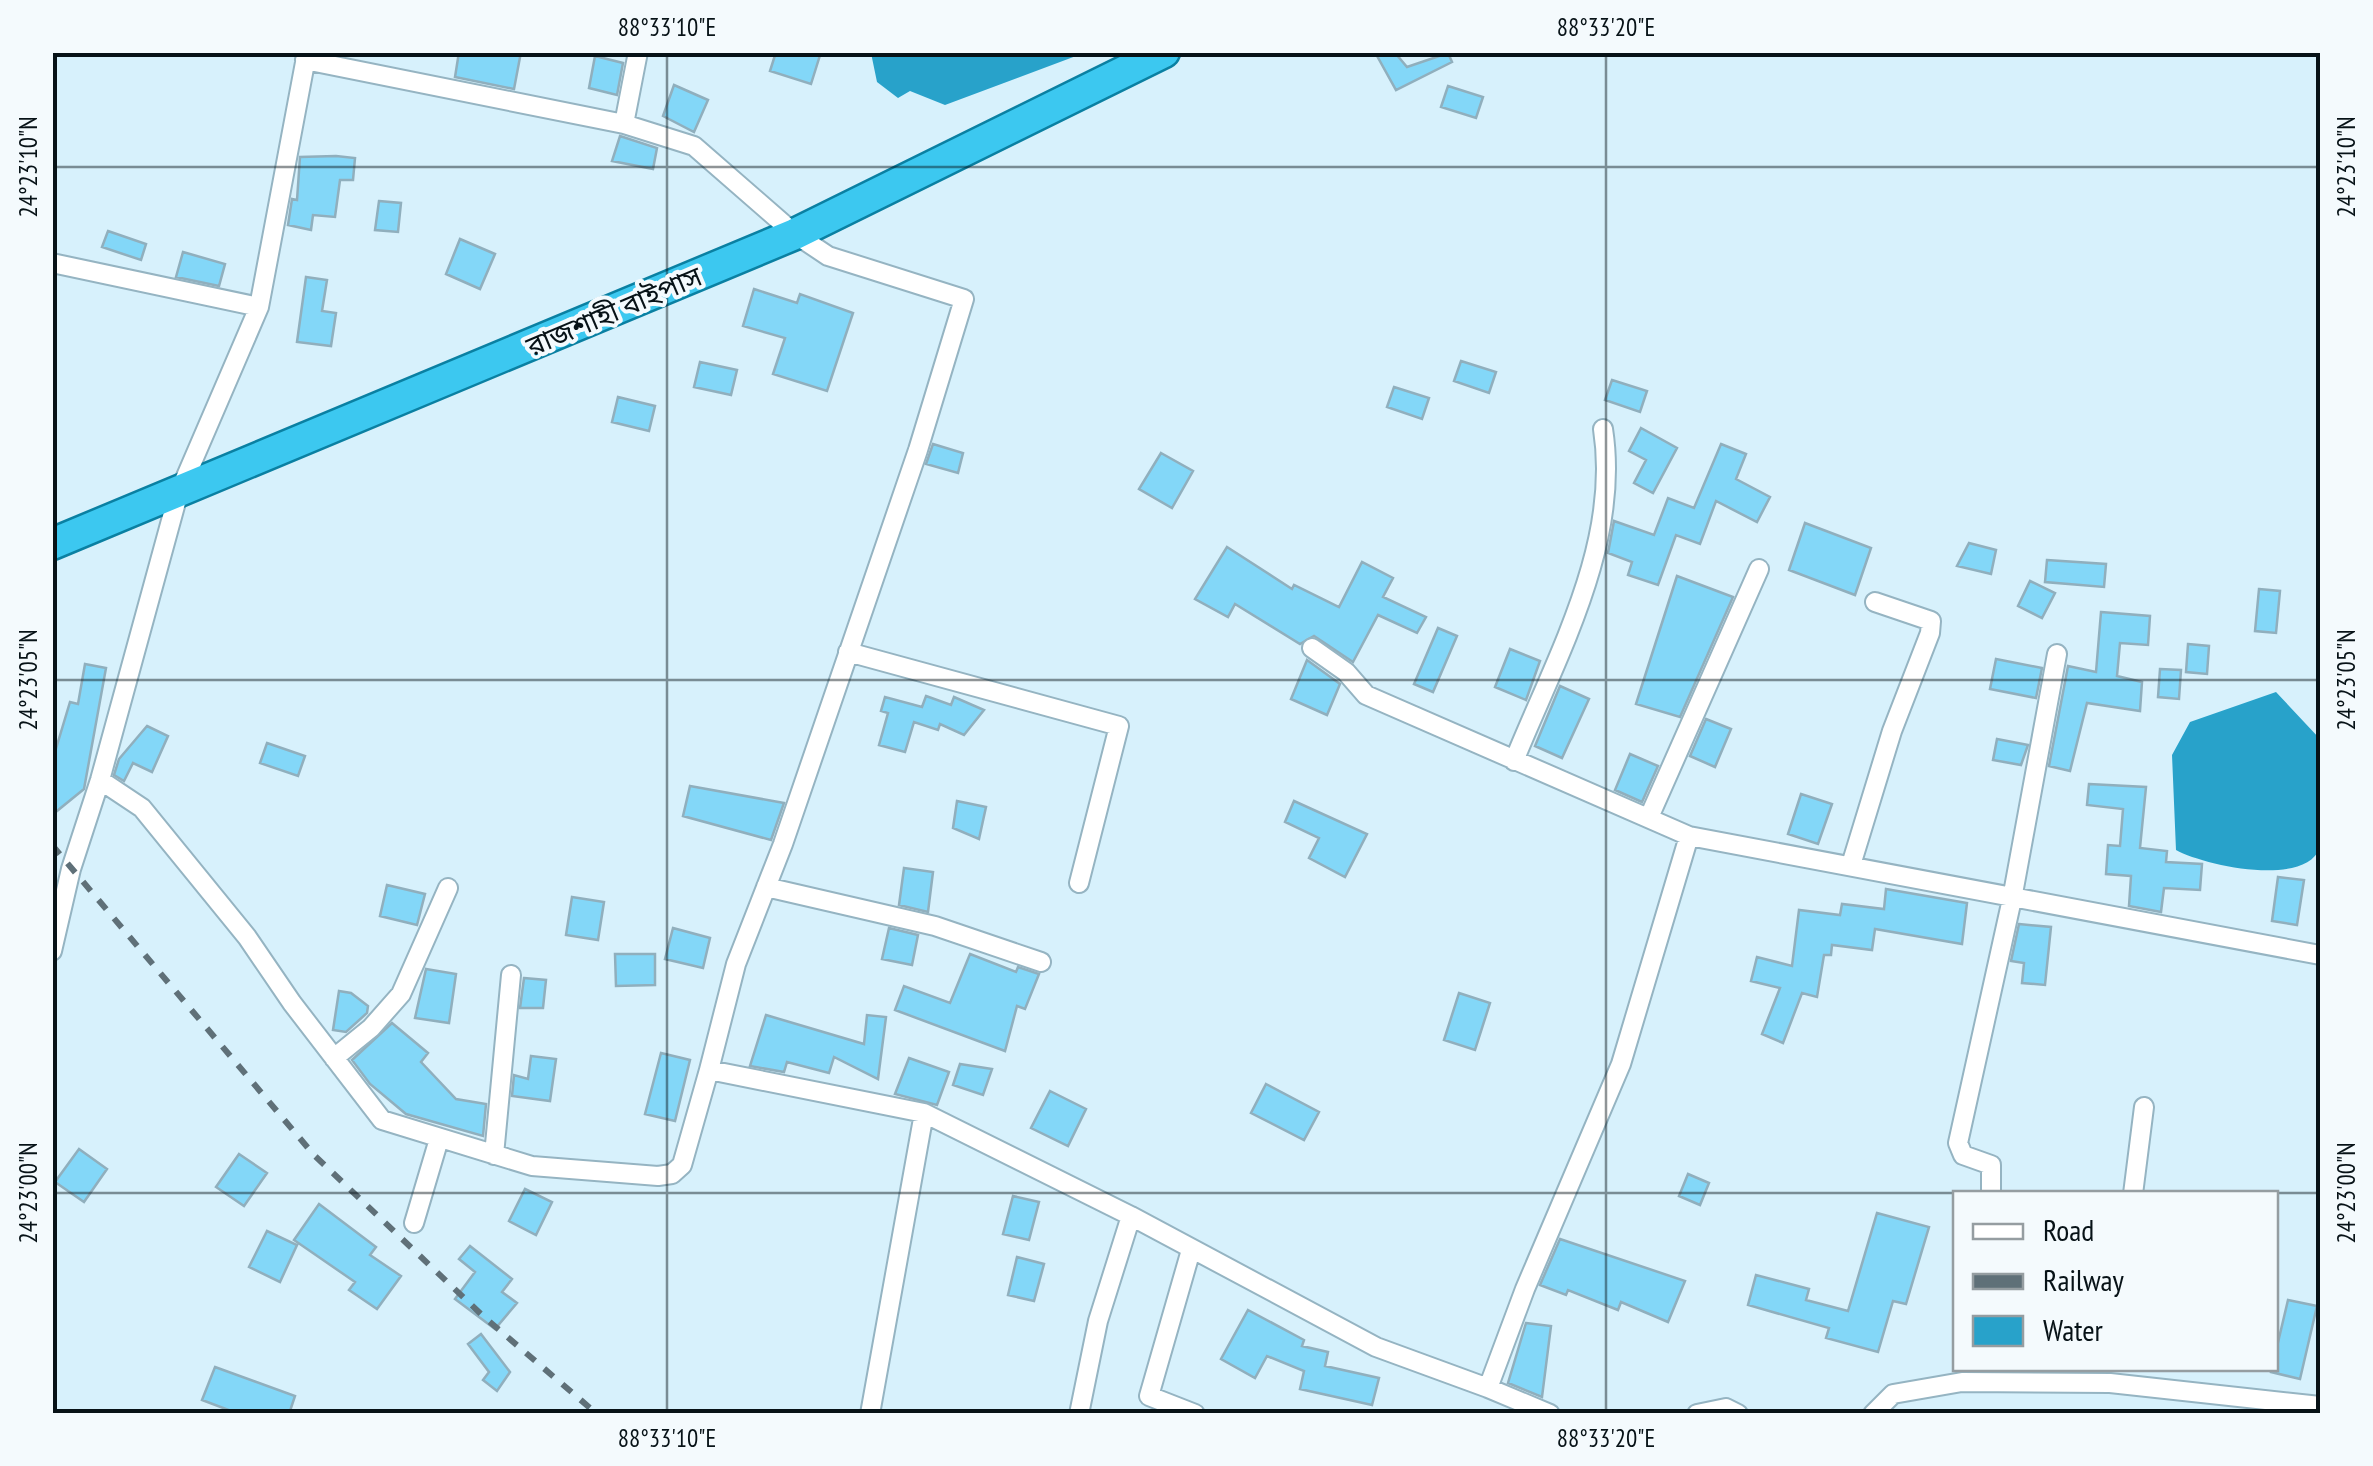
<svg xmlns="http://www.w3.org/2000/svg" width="2373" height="1466" font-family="'PT Sans Narrow','Noto Sans Bengali',sans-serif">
  <rect width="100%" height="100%" fill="#d7f1fc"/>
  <path fill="#28a2ca" d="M871,53V52L1084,53L945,105L910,91L898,98L877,82Z
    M2276,692L2320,739C2321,760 2326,832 2320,848C2304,888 2203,865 2176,850L2172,755L2190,722Z"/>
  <path fill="#83d7f8" stroke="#90afbd" stroke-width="2.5" d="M459,52H521L514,89L455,77Z
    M776,52H821L811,84L770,71Z
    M1448,53L1452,62L1396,90L1376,54H1396L1407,67Z
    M595,56L623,63L617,95L589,88Z
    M674,85L708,100L694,132L663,116Z
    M1448,86L1483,97L1476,118L1441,107Z
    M620,136L657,148L653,169L612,161Z
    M336,156L355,158L353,180H340L335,217L313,215L311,230L288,225L292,199L297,200L300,157Z
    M379,201L401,203L398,232L375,230Z
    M108,231L146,244L141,260L102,247Z
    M460,239L495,254L480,289L446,274Z
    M183,252L225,264L219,286L176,277Z
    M306,277L327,280L322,311L336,313L331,346L297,342Z
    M754,289L797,303L800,294L853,313L827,391L773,374L785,338L743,326Z
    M1461,361L1496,372L1489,393L1454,381Z
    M700,362L737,370L731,395L694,387Z
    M1612,380L1647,391L1640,412L1605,400Z
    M1394,387L1429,398L1422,419L1387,407Z
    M618,397L655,406L649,431L612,422Z
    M1641,428L1677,448L1653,493L1634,483L1646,460L1629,451Z
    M933,444L963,453L958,473L926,464Z
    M1721,444L1746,454L1736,479L1770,497L1757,522L1716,501L1700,544L1676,535L1658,585L1628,575L1632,562L1608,553L1614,521L1654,535L1668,498L1694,508Z
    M1161,453L1193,471L1172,508L1139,489Z
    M1805,523L1871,548L1855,595L1789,570Z
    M1969,543L1996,550L1991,574L1957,566Z
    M1227,547L1292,589L1294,585L1339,607L1362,562L1393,578L1383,597L1426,617L1417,633L1378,615L1353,662L1314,636L1300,644L1235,604L1228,617L1195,599Z
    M2047,560L2106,564L2104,587L2045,582Z
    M1677,576L1733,597L1680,717L1636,704Z
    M2030,581L2055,593L2042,618L2018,606Z
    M2259,589L2280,591L2276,633L2255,631Z
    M2101,612L2150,616L2148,645L2120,643L2117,676L2142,682L2140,711L2087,703L2070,771L2049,766L2068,666L2096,672Z
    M1438,628L1457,636L1433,692L1414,684Z
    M2188,644L2209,646L2207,674L2186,672Z
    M1510,649L1540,661L1526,700L1495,687Z
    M1996,659L2042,668L2036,698L1990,689Z
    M1307,660L1340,684L1327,715L1291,699Z
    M85,664L106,668L84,789L52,815V762L70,702L78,704Z
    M2160,669L2181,670L2179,699L2158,697Z
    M1560,686L1589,699L1562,758L1535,746Z
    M926,696L951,705L954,697L984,710L964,735L940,724L938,730L914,722L905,752L879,745L888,713L881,711L885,697L922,707Z
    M1706,719L1731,729L1715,767L1690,756Z
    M147,726L168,736L152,772L133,763L124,781L114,775L119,759Z
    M1997,739L2028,745L2021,765L1993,760Z
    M267,743L305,756L298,776L260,763Z
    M1630,754L1658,766L1642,802L1615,790Z
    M2089,784L2146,787L2140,848L2167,851L2166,862L2202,864L2200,890L2164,888L2161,912L2129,906L2131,876L2106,874L2108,845L2120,846L2123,809L2087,805Z
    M690,786L784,803L771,840L683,816Z
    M1801,794L1832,804L1818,844L1788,834Z
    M957,801L986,807L979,839L953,828Z
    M1294,801L1367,834L1345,877L1309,858L1319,838L1285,822Z
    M904,868L933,872L928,912L899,905Z
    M2278,877L2304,880L2297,925L2272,921Z
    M387,885L425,894L417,925L380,916Z
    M1886,889L1967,903L1962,944L1875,929L1872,950L1832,945L1831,955H1824L1817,997L1802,993L1783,1043L1762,1034L1780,988L1751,981L1757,957L1792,966L1799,910L1840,915L1842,904L1884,909Z
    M572,897L604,902L598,940L566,935Z
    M2019,924L2051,927L2045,985L2022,983L2024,963L2011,961Z
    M673,928L710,938L703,968L665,959Z
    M889,928L918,935L912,965L882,959Z
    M615,954H655V985L616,986Z
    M970,954L1016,972L1018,967L1039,974L1025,1009L1017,1006L1005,1051L895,1010L904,986L950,1003Z
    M426,969L456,974L449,1023L415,1018Z
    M524,978L546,980L543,1008H520Z
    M339,991L351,993L368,1006L367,1013L346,1032L333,1030Z
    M1459,993L1490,1003L1475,1050L1444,1040Z
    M766,1015L864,1044L867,1015L886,1017L878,1079L834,1057L829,1073L787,1062L784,1072L750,1066Z
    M392,1023L428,1053L421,1062L456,1099L486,1104L483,1136L406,1114L370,1084L352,1060Z
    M661,1053L690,1060L675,1121L645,1114Z
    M531,1056L556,1059L550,1101L512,1096L514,1075L528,1079Z
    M909,1058L949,1072L937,1105L895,1094Z
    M960,1064L992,1069L983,1095L953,1085Z
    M1266,1084L1319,1112L1304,1140L1251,1113Z
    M1050,1091L1086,1109L1068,1146L1031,1128Z
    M79,1149L107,1169L84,1202L55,1182Z
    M239,1154L267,1173L244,1206L216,1187Z
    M1688,1174L1709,1183L1700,1205L1679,1196Z
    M525,1189L552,1202L536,1235L509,1221Z
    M1013,1196L1039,1202L1029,1240L1003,1234Z
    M319,1204L376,1247L370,1255L401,1276L377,1309L349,1290L355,1282L294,1240Z
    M1877,1213L1929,1227L1906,1304L1893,1301L1878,1352L1826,1338L1829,1328L1748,1305L1756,1275L1809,1289L1806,1300L1848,1311Z
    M267,1231L297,1245L280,1282L249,1267Z
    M1560,1239L1685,1281L1668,1322L1621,1302L1618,1310L1568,1290L1566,1295L1540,1285Z
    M470,1246L512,1279L502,1292L517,1303L495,1329L455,1299L475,1272L459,1259Z
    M1017,1257L1044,1264L1034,1301L1008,1295Z
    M2288,1300L2317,1306L2300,1379L2271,1372Z
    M1248,1310L1304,1340L1302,1346L1328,1352L1325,1366L1379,1378L1372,1405L1300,1389L1304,1371L1267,1356L1255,1378L1221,1359Z
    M1526,1323L1551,1326L1542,1397L1508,1383Z
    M481,1334L510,1372L497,1391L483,1380L489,1372L468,1344Z
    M215,1367L295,1396L289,1414H239L202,1400Z"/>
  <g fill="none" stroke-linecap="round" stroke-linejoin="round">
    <defs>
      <path id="minor" d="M305,60L624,124L694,146L795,234L828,256L964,299L918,450L783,844L736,964L709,1070
        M624,124L638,52
        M52,263L259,307
        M1312,648L1346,672L1366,695L1689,836
        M848,652L1119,726L1079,883
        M1514,761C1556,657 1621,544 1603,429
        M100,780L142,808L247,937L292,1003L382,1120L532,1166L658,1176L672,1174L682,1165L709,1070L924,1113L1131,1216L1376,1347L1488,1388L1525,1289L1621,1064L1689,836L2320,955
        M1650,815L1759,569
        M1851,865L1892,731L1930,633L1931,621L1875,602
        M766,887L935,926L1041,962
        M52,951L71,869L100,780L178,495L259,307L307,52
        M334,1058L371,1028L401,994L448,888
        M494,1155L511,975
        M1991,1194V1165L1963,1155L1958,1143L2012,899L2057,654
        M2133,1194L2144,1107
        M414,1223L439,1139
        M1191,1250L1149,1396L1195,1414
        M1488,1388L1550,1414
        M870,1414L924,1113
        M1079,1414L1098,1321L1131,1216
        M1697,1414L1726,1408L1738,1414
        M1873,1414L1893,1394L1962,1382L2110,1383L2320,1406"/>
      <path id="trunk" d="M52,544L795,234L1164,52"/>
    </defs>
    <use href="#minor" stroke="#95b4c2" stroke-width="22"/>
    <use href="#trunk" stroke="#0a80a2" stroke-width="35"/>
    <use href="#minor" stroke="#fff" stroke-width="18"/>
    <use href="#trunk" stroke="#3cc8f0" stroke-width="30"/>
    <path stroke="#5f7078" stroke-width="6" stroke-dasharray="12 12" stroke-linecap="butt" d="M52,845L314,1155L483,1316L597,1414"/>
  </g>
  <path fill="none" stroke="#071217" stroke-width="2.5" stroke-opacity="0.45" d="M667,52V1414M1606,52V1414M52,167H2320M52,680H2320M52,1193H2320"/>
  <g text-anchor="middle" stroke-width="8" stroke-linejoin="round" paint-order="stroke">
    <g font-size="28" fill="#071217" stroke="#f4fafd">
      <text transform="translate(614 311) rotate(-23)" y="10">রাজশাহী বাইপাস</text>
    </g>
  </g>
  <rect width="2373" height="1466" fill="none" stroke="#f4fafd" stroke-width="110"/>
  <rect x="1953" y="1191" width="325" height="180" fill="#f4fafd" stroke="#959da1" stroke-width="2.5"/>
  <rect x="1973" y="1224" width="50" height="15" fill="#ffffff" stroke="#959da1" stroke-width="2.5"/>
  <text x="2043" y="1241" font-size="30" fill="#071217">Road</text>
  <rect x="1973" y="1274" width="50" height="15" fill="#5f7078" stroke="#959da1" stroke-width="2.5"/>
  <text x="2043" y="1291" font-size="30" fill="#071217">Railway</text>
  <rect x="1973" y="1316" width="50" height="30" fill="#28a2ca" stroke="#959da1" stroke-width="2.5"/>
  <text x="2043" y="1341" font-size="30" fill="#071217">Water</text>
  <rect x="55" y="55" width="2263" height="1356" fill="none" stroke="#071217" stroke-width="4"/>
  <g font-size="25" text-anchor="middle" fill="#071217">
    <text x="667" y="36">88°33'10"E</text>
    <text x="1606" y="36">88°33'20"E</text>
    <text transform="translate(28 167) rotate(-90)" y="9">24°23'10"N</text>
    <text transform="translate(2346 167) rotate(-90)" y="9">24°23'10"N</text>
    <text transform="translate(28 680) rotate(-90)" y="9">24°23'05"N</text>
    <text transform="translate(2346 680) rotate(-90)" y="9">24°23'05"N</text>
    <text transform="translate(28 1193) rotate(-90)" y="9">24°23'00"N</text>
    <text transform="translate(2346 1193) rotate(-90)" y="9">24°23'00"N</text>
    <text x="667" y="1447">88°33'10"E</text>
    <text x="1606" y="1447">88°33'20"E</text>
  </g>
</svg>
